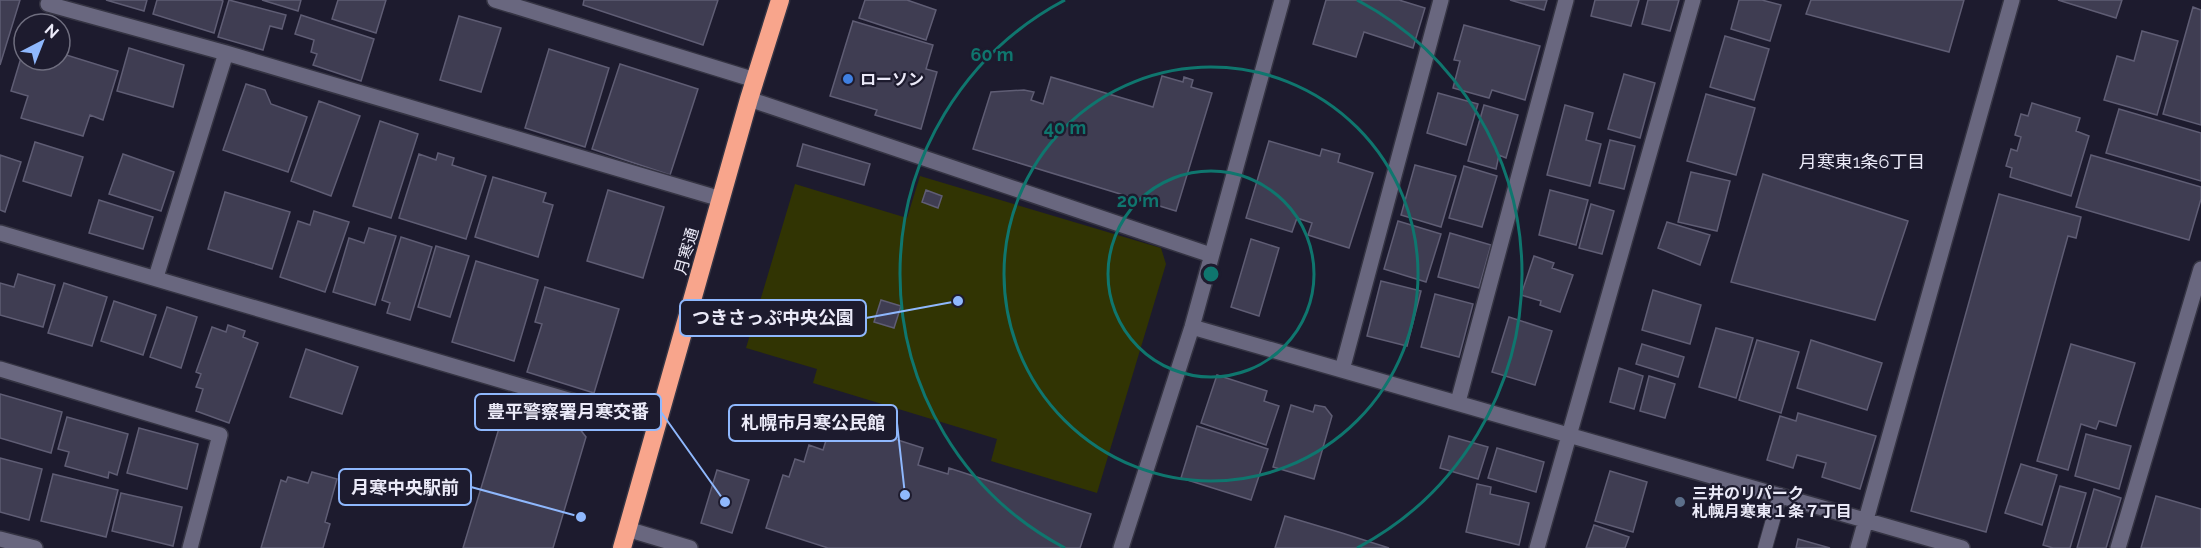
<svg xmlns="http://www.w3.org/2000/svg" width="2201" height="548" font-family="Raleway,'Noto Sans JP',sans-serif">
  <rect width="100%" height="100%" fill="#1d1b2e"/>
  <path fill="#313403" d="M920,176L1161,248L1166,264L1097,493L991,461L997,439L813,383L817,369L746,348L795,184L907,218Z"/>
  <path fill="#3f3d52" stroke="#5f5d74" stroke-width="1.5" d="M0,0H20L0,65Z
    M106,0H147L144,11Z
    M157,0H221L223,1L214,33L153,14Z
    M229,0L286,15L282,29L270,26L263,50L218,37Z
    M262,0H301L298,11Z
    M338,0H386L376,33L332,19Z
    M584,0H718L703,45L583,5Z
    M865,0H907L936,10L926,40L859,18Z
    M1326,0H1399L1425,8L1413,48L1364,32L1356,57L1313,44Z
    M1510,0H1547L1544,10Z
    M1595,0H1639L1631,26L1591,16Z
    M1648,0H1679L1670,31L1642,24Z
    M1739,0H1762L1781,5L1770,41L1731,29Z
    M1811,0H1964L1949,52L1806,14Z
    M2058,0H2122L2116,18Z
    M2193,7L2201,10V125L2163,114Z
    M301,15L374,39L361,81L313,65L317,54L311,52L314,40L295,34Z
    M459,16L501,28L481,92L440,80Z
    M853,21L933,45L926,69L937,72L921,129L875,115L877,110L830,96Z
    M1464,25L1540,46L1525,100L1492,90L1489,98L1453,88L1460,61L1454,60Z
    M2142,31L2178,41L2157,115L2104,100L2117,56L2134,61Z
    M1725,36L1769,49L1754,100L1710,87Z
    M24,48V60H60V53L118,71L103,120L90,115L83,136L21,118L28,96L11,91Z
    M129,48L184,65L173,107L117,91Z
    M549,49L609,68L585,147L525,128Z
    M620,64L698,89L670,175L592,149Z
    M1624,74L1655,83L1640,138L1608,129Z
    M1162,76L1183,82L1184,77L1193,80L1191,87L1212,93L1176,211L973,149L991,92L1024,90L1034,92L1031,100L1043,104L1051,77L1153,107Z
    M246,84L265,90L271,104L307,117L288,172L223,150Z
    M1438,93L1478,104L1466,145L1427,133Z
    M1706,94L1755,108L1736,175L1687,161Z
    M319,101L360,116L331,196L291,181Z
    M2032,103L2080,118L2076,131L2089,136L2071,196L2010,177L2012,168L2006,166L2011,149L2017,151L2021,137L2015,135L2021,114L2028,116Z
    M1484,105L1518,115L1506,158L1499,155L1496,169L1468,161Z
    M1565,105L1593,113L1586,140L1601,144L1590,186L1547,175Z
    M2119,109L2201,133V181L2106,153Z
    M380,121L418,134L391,218L353,206Z
    M1610,140L1635,146L1624,189L1599,183Z
    M1269,141L1320,156L1322,149L1340,154L1338,162L1373,173L1349,248L1308,235L1312,223L1297,218L1292,232L1246,218Z
    M35,142L83,157L71,196L23,181Z
    M803,144L870,164L864,185L797,166Z
    M438,153L454,158L452,165L486,176L466,239L399,218L419,154L436,160Z
    M123,154L174,172L161,211L109,194Z
    M0,155L21,162L5,212L0,210Z
    M2091,155L2201,187V199L2189,240L2076,207Z
    M1415,165L1456,176L1441,227L1401,215Z
    M1464,166L1497,176L1482,227L1449,218Z
    M1691,172L1730,181L1717,231L1678,222Z
    M1763,174L1908,221L1875,320L1731,282Z
    M493,177L546,193L543,202L553,205L538,257L475,237Z
    M608,190L664,207L643,278L587,261Z
    M926,190L942,196L938,208L922,202Z
    M1550,190L1588,200L1576,245L1539,235Z
    M225,192L290,212L272,269L208,249Z
    M1999,194L2081,217L2076,238L2068,236L1986,532L1911,511Z
    M99,200L153,217L143,249L89,233Z
    M1591,204L1614,211L1602,254L1579,248Z
    M314,211L349,222L325,292L280,277L298,221L310,225Z
    M1398,221L1441,234L1426,282L1384,269Z
    M1667,222L1710,235L1700,265L1658,248Z
    M369,228L396,236L375,305L333,292L349,238L364,243Z
    M1450,233L1491,245L1479,288L1438,277Z
    M401,237L432,247L410,320L387,313L390,303L382,300Z
    M1251,239L1279,248L1259,316L1231,307Z
    M436,246L469,256L450,317L418,307Z
    M1534,256L1554,263L1552,268L1573,275L1560,312L1540,305L1541,301L1521,295Z
    M476,261L538,280L514,361L452,342Z
    M18,274L55,285L43,327L0,315V283L14,287Z
    M1381,281L1421,291L1407,346L1367,336Z
    M64,283L107,297L92,346L48,333Z
    M545,287L619,309L594,393L527,372L542,324L535,322Z
    M1653,290L1701,305L1690,344L1642,330Z
    M1435,294L1473,304L1459,357L1421,347Z
    M881,300L901,306L894,328L874,322Z
    M114,301L156,315L143,355L101,341Z
    M167,307L197,317L181,368L150,357Z
    M1509,317L1552,331L1535,385L1492,372Z
    M228,325L245,331L243,337L258,343L229,423L196,411L203,389L196,387L201,374L196,372L212,327L226,332Z
    M1716,328L1753,338L1736,398L1699,387Z
    M1757,340L1799,352L1781,413L1739,400Z
    M1811,340L1882,363L1867,410L1797,388Z
    M1642,344L1684,357L1678,377L1636,364Z
    M2071,344L2135,363L2116,426L2099,421L2096,429L2081,424L2068,470L2037,461Z
    M306,349L358,367L342,414L290,397Z
    M1619,368L1643,376L1634,409L1610,402Z
    M1217,375L1267,391L1264,401L1279,406L1266,445L1201,423Z
    M1649,376L1675,384L1665,418L1640,411Z
    M0,394L62,412L51,453L0,438Z
    M506,405L579,428L586,437L553,548H463Z
    M1291,405L1313,412L1315,405L1325,407L1332,416L1314,479L1273,467Z
    M1798,413L1876,436L1860,489L1822,477L1826,463L1797,455L1793,468L1767,460L1780,416L1796,421Z
    M67,417L128,434L117,475L109,472L108,478L65,466L69,452L58,449Z
    M1197,426L1268,449L1251,500L1181,478Z
    M139,428L198,444L187,489L127,473Z
    M860,428L923,448L918,465L948,474L949,468L1091,514L1080,548H828L766,528L783,475L789,477L795,459L804,462L809,445L823,450L829,431L856,440Z
    M2086,434L2131,446L2119,489L2075,476Z
    M1449,436L1488,447L1478,479L1440,468Z
    M1497,448L1544,462L1536,492L1488,478Z
    M0,458L42,469L29,520L0,512Z
    M2021,464L2057,475L2042,525L2005,513Z
    M717,470L749,480L732,533L701,523Z
    M1610,471L1647,482L1633,532L1595,521Z
    M312,472L337,479L325,522L330,524L323,548H261L281,480L286,482L288,477L308,483Z
    M53,474L118,490L106,537L41,521Z
    M1477,484L1491,487L1490,494L1529,503L1519,545L1466,532Z
    M2060,486L2086,493L2070,548H2053L2043,545Z
    M2094,489L2121,498L2106,548H2077Z
    M121,493L182,507L173,546L112,531Z
    M2156,496L2201,509V548H2141Z
    M1285,516L1342,533L1389,548H1275Z
    M1594,525L1629,537L1625,548H1586Z
    M1798,539L1830,548H1796Z"/>
  <g fill="none" stroke-linecap="round" stroke-linejoin="round">
    <defs>
      <path id="lane" d="M1765,548L1780,495"/>
      <path id="street" d="M495,0L755,80
        M48,4L226,53L721,199
        M749,99L1211,255
        M0,233L657,426
        M156,277L226,53
        M1192,327L1962,548
        M0,369L220,435L190,548
        M1342,370L1441,0
        M1458,402L1566,0
        M627,529L690,548
        M0,539L35,548
        M1121,548L1192,327L1282,0
        M1537,548L1693,0
        M1858,548L2012,0
        M2118,548L2201,269"/>
      <path id="highway" d="M622,548L749,99L780,0"/>
    </defs>
    <use href="#lane" stroke="#353443" stroke-width="16"/>
    <use href="#street" stroke="#353443" stroke-width="18"/>
    <use href="#highway" stroke="#353443" stroke-width="21"/>
    <use href="#lane" stroke="#69677f" stroke-width="14"/>
    <use href="#street" stroke="#69677f" stroke-width="15"/>
    <use href="#highway" stroke="#f8a58c" stroke-width="18"/>
  </g>
  <g fill="none" stroke="#0f766e" stroke-width="3">
    <circle cx="1211" cy="274" r="103"/>
    <circle cx="1211" cy="274" r="207"/>
    <path d="M1065 548A310 310 0 0 1 1065 0M1357 0A310 310 0 0 1 1357 548"/>
  </g>
  <circle fill="#3f7fe0" stroke="#1d1b2e" stroke-width="2" cx="848" cy="79" r="6"/>
  <circle fill="#5c6f8a" stroke="#1d1b2e" stroke-width="2" cx="1680" cy="502" r="6"/>
  <g text-anchor="middle" stroke-width="4.5" stroke-linejoin="round" paint-order="stroke">
    <g font-size="16" font-weight="bold" fill="#ebeaf8" stroke="#1d1b2e" text-anchor="start">
      <text x="860" y="85">ローソン</text>
      <text x="1692" y="499">三井のリパーク<tspan x="1692" dy="18">札幌月寒東１条７丁目</tspan></text>
    </g>
    <g font-size="16" fill="#ebeaf8" stroke="#1d1b2e">
      <text transform="translate(686 251) rotate(-74)" y="6">月寒通</text>
    </g>
    <g font-size="18" fill="#ebeaf8" stroke="#1d1b2e">
      <text x="1862" y="168">月寒東1条6丁目</text>
    </g>
  </g>
  <circle cx="1211" cy="274" r="9" fill="#0f766e" stroke="#1d1b2e" stroke-width="3"/>
  <g font-size="18" text-anchor="middle" font-weight="bold" fill="#0f766e" stroke="#1d1b2e" stroke-width="4.5" stroke-linejoin="round" paint-order="stroke">
    <text x="992" y="61">60 m</text>
    <text x="1065" y="134">40 m</text>
    <text x="1138" y="207">20 m</text>
  </g>
  <path fill="none" stroke="#8fb8fd" stroke-width="2" d="M958 301L866 318M725 502L661 412M905 495L897 423M581 517L471 487"/>
  <g fill="#8fb8fd" stroke="#1d1b2e" stroke-width="2">
    <circle cx="958" cy="301" r="6"/>
    <circle cx="725" cy="502" r="6"/>
    <circle cx="905" cy="495" r="6"/>
    <circle cx="581" cy="517" r="6"/>
  </g>
  <g fill="#1d1b2e" stroke="#8fb8fd" stroke-width="2">
    <rect x="680" y="300" width="186" height="36" rx="6"/>
    <rect x="475" y="394" width="186" height="36" rx="6"/>
    <rect x="729" y="405" width="168" height="36" rx="6"/>
    <rect x="339" y="469" width="132" height="36" rx="6"/>
  </g>
  <g font-size="18" text-anchor="middle" font-weight="bold" fill="#ebeaf8">
    <text x="773" y="324">つきさっぷ中央公園</text>
    <text x="568" y="418">豊平警察署月寒交番</text>
    <text x="813" y="429">札幌市月寒公民館</text>
    <text x="405" y="494">月寒中央駅前</text>
  </g>
  <g transform="translate(42 42) rotate(42)"><circle r="28" fill="#1d1b2e" stroke="#6f6e7f" stroke-width="1.5"/>
  <path d="M0-4.5L10 22L0 15L-10 22Z" fill="#8fb8fd"/>
  <text y="-9" font-size="16" font-weight="bold" text-anchor="middle" fill="#ebeaf8">N</text>
  </g>
</svg>
